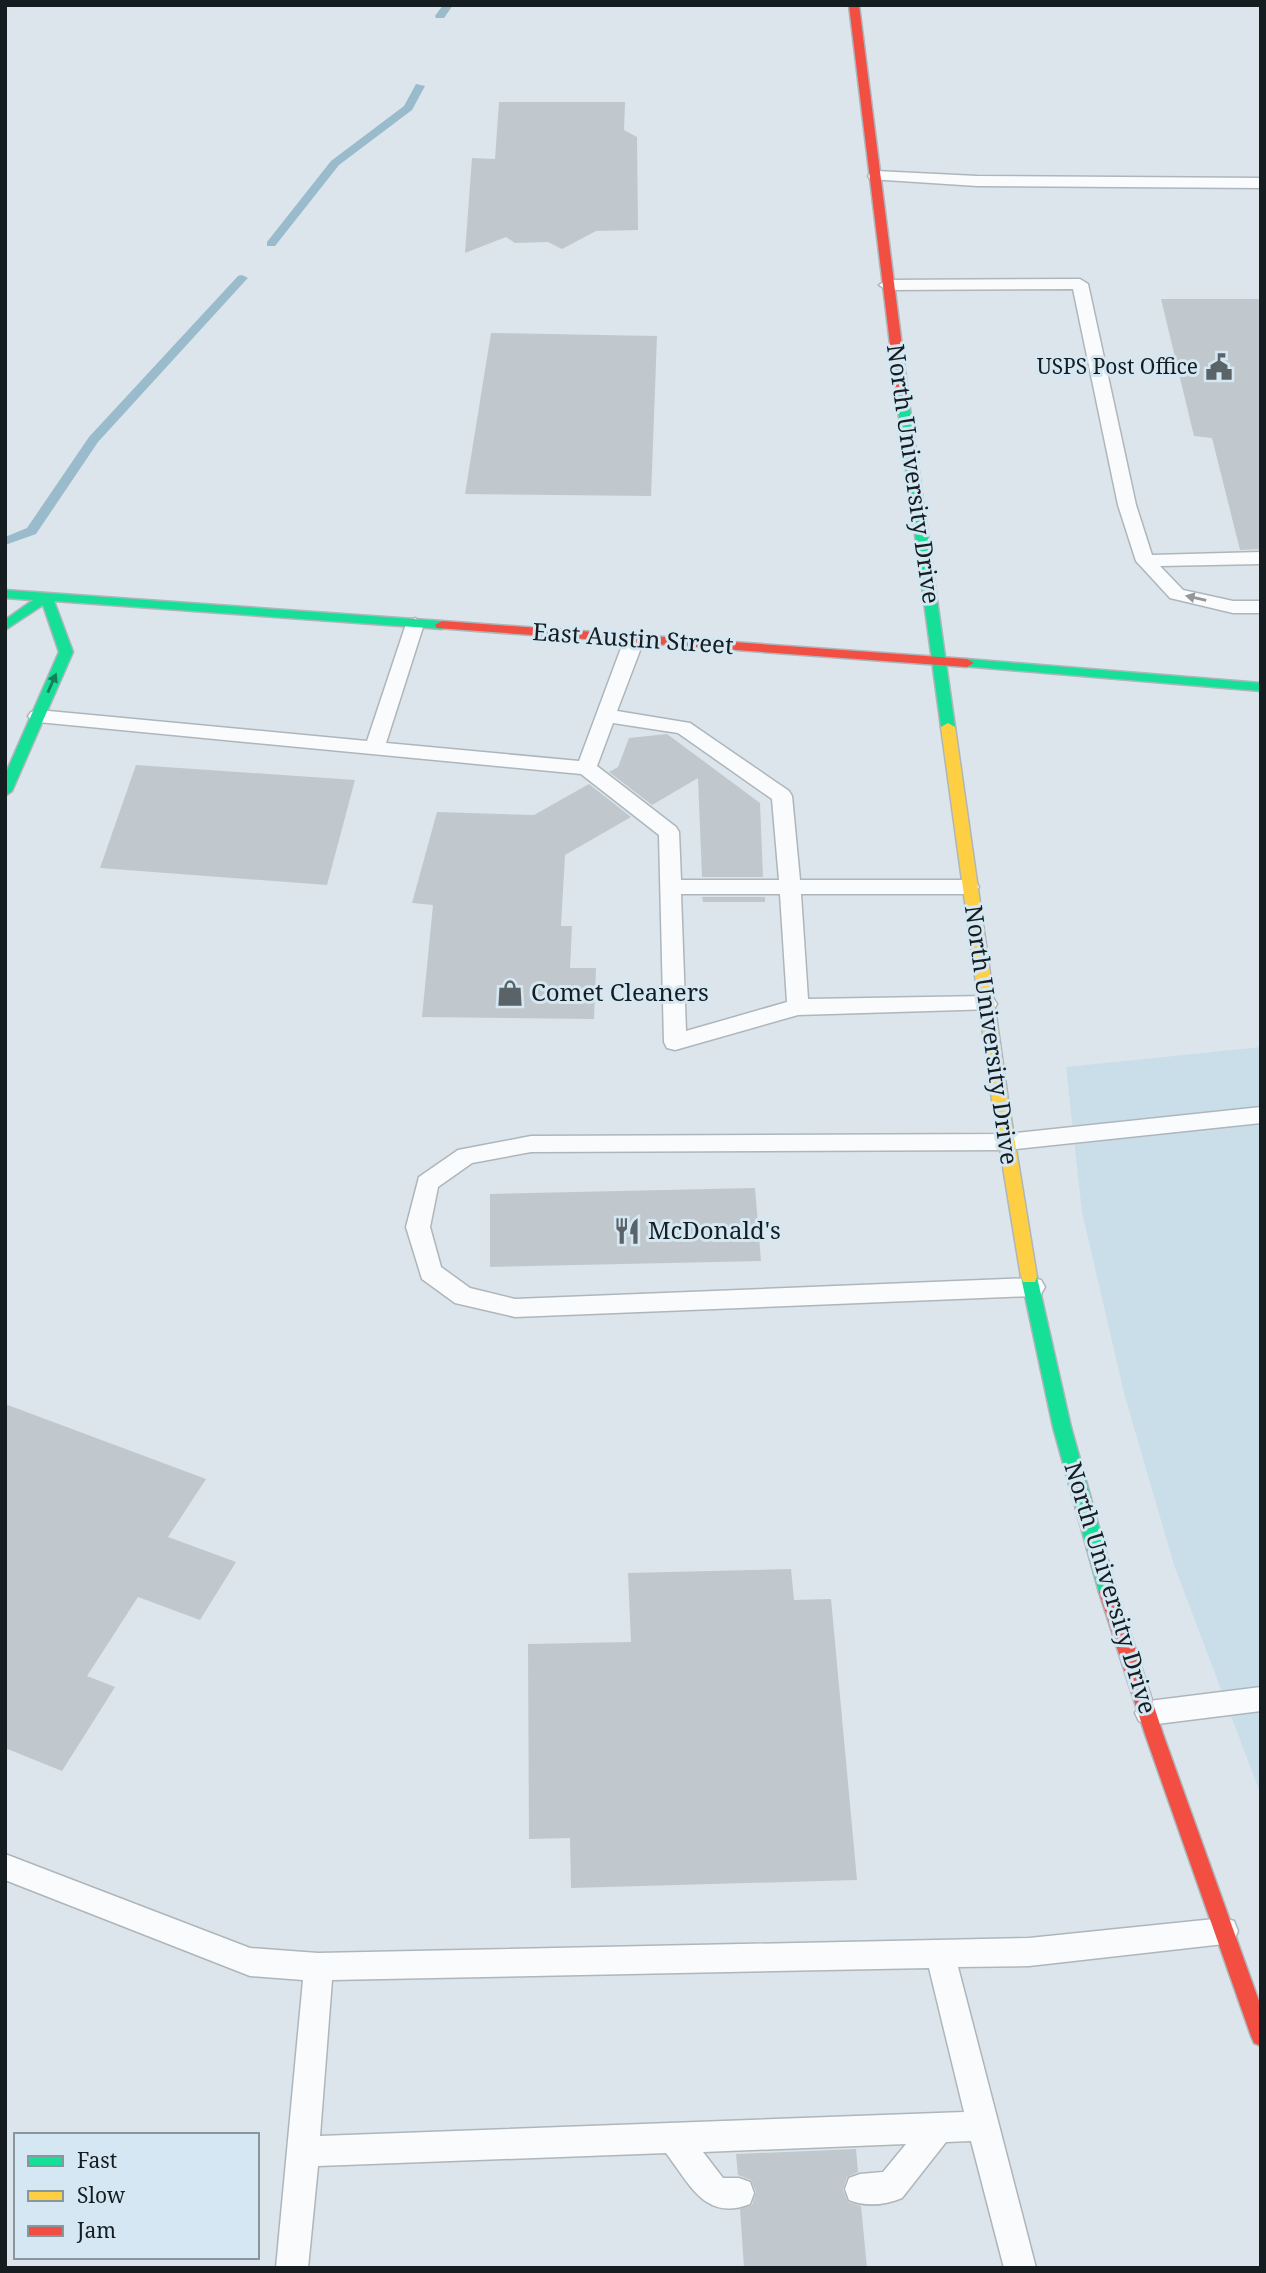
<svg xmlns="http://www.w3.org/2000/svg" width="1266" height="2273" font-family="'Noto Serif',serif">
  <rect width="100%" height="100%" fill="#dbe5eb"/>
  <path fill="#cadee9" d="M1261,1047V1795L1174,1565L1124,1393L1082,1212L1066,1067Z"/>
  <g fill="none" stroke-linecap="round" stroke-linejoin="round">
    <path fill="#9abbcc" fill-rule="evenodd" d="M443,5H453L444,18H436L435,16Z
      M416,84L425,86L412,110L339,165L275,246H267V242L331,161L404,106Z
      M242,275L248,278L246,280L98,442L36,534L5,545V537L27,528L89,437L238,276Z"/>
  </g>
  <path fill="#c0c8cd" d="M499,102H625L624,130L637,137L638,230L596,231L562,249L548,242L515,243L506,237L465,253L472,158L495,159Z
    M1161,299H1261V549L1240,550L1212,438L1194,436Z
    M491,333L657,336L651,496L465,494Z
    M667,734L760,803L763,877H702L698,778L652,805L609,772L618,767L629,738Z
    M136,765L355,780L327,885L100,868Z
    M589,784L631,817L565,855L561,926H572L570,968H596L594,1019L422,1017L433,905L412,903L437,812L534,815Z
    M702,897H765V902H703Z
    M755,1188L761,1261L490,1267V1194Z
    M5,1404L206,1479L168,1537L236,1562L200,1620L138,1597L87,1676L115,1687L62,1771L5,1748Z
    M791,1569L794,1600L831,1599L857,1880L571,1888L570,1838L529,1839L528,1644L631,1642L628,1573Z
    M856,2149L858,2172L847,2177L843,2190L848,2202L861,2206L867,2268H744L740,2209L752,2205L756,2192L751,2180L738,2175L736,2154Z"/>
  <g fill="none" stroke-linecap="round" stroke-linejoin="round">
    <defs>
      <path id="lane" d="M876,171L977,176L1261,178V188L977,186L870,179L868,176L870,173Z
        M1080,279L1088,284L1136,505L1152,555L1261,552V564L1160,566L1183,590L1233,601H1261V613H1233L1170,598L1136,561L1118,505L1073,289L887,290L879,285L887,280Z
        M415,618L424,624L386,743L579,761L624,640L627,636H641L644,640L617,711L690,723L789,791L792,796L800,880H969L976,882L979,887L976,892L969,894H801L808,999L986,996L994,999L997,1004L994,1009L798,1015L675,1050L667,1048L664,1042L659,835L581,774L38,722L31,720L28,716L31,712L38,710L367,741L406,624ZM613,723L678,733L772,799L779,880H681L679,832L676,827L597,766ZM681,894H780L787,1002L686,1031Z
        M1261,1107V1123L1007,1150L531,1152L472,1163L438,1187L430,1227L441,1267L470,1288L515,1299L1033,1278L1041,1280L1045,1287L1041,1294L1033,1296L515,1317L455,1303L422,1279L406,1227L419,1177L458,1150L531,1136L1007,1134Z
        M1261,1687V1711L1149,1725L1139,1721L1135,1713L1139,1705L1149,1701Z
        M5,1854L250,1948L318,1953L1029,1938L1224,1918L1234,1921L1238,1931L1234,1941L1224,1944L1029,1966L958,1967L1036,2268H1004L971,2141L946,2142L902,2198C885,2205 866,2207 849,2200L845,2189L849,2178L860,2174L883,2172L906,2144L703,2152L723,2178H739L750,2182L754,2193L750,2204C705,2222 689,2183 666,2153L318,2166L308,2268H276L303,1980L250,1976L5,1880ZM929,1968L964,2112L320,2136L332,1980Z"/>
      <path id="fast" d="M903,398L909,402L955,727L948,731L941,727L897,402Z
        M5,590L442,621L449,625L442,629L54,601L73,652L12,791L5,796V775L59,652L43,605L5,630V620L33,600L5,598Z
        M967,659L1261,683V691L962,666V660Z
        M1029,1271L1035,1272L1037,1277L1071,1427L1117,1592L1114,1597L1108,1600L1102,1597L1099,1592L1053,1427L1021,1277L1023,1272Z"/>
      <path id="slow" d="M948,723L955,727L1008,1100L1037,1277L1035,1282H1023L1021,1277L992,1100L941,727Z"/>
      <path id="jam" d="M849,5H859L909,402L903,406L897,402Z
        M442,621L967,659L974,663L967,667L437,628L435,625Z
        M1108,1584L1114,1587L1117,1592L1163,1734L1261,2007V2046L1254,2043L1251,2036L1145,1734L1099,1592L1102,1587Z"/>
    </defs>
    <use href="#lane" stroke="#aeb6bb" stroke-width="3"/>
    <use href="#fast" stroke="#aeb6bb" stroke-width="3"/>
    <use href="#slow" stroke="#aeb6bb" stroke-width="3"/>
    <use href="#jam" stroke="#aeb6bb" stroke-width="3"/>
    <use href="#lane" fill="#fafbfc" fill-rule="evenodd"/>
    <use href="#fast" fill="#16e098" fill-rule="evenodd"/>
    <use href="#slow" fill="#ffcf43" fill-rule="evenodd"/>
    <use href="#jam" fill="#f24e42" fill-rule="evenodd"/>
  </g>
  <defs><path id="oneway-solid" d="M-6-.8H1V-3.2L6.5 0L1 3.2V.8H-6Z" transform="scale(1.75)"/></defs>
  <use fill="#939799" href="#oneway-solid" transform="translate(1196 598) rotate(-167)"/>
  <use fill="#167e5c" href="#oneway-solid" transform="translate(52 683) rotate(-66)"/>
  <defs>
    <symbol id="civic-bare" viewBox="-9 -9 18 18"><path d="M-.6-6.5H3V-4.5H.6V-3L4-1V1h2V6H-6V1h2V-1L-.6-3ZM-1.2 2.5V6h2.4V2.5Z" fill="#5a6367" stroke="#d4e7f2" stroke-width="2.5" paint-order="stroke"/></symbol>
    <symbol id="shop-bare" viewBox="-9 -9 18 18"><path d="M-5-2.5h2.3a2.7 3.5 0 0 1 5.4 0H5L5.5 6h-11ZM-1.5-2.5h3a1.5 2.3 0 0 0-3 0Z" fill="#5a6367" stroke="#d4e7f2" stroke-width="2.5" paint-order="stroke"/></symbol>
    <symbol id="restaurant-bare" viewBox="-9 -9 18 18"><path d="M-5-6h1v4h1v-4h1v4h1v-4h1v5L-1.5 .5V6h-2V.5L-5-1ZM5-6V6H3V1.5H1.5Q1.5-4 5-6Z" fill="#5a6367" stroke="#d4e7f2" stroke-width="2.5" paint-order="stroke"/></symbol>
  </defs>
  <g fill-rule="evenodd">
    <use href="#civic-bare" x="1200" y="348" width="38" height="38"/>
    <use href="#shop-bare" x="491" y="974" width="38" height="38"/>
    <use href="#restaurant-bare" x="608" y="1212" width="38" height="38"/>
  </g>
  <g text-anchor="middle" stroke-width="6" stroke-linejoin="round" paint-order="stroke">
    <g font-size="21" fill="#151d20" stroke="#d4e7f2" text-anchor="end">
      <text x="1198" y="374">USPS Post Office</text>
    </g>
    <g font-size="24" fill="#151d20" stroke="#d4e7f2">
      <text transform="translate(913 474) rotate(82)" y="8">North University Drive</text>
      <text transform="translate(633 639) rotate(4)" y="8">East Austin Street</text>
      <text transform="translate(991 1035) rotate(82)" y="8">North University Drive</text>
      <text transform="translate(1110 1588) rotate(73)" y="8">North University Drive</text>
    </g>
    <g font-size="24" fill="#151d20" stroke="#d4e7f2" text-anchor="start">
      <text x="531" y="1001">Comet Cleaners</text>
      <text x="648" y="1239">McDonald's</text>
    </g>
  </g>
  <rect width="1266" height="2273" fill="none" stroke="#151d20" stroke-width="14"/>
  <rect x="14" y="2133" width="245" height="126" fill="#d4e7f2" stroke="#88969e" stroke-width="2"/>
  <rect x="28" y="2156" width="35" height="10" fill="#16e098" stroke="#88969e" stroke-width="2"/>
  <text x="77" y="2168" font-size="21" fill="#151d20">Fast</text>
  <rect x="28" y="2191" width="35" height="10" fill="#ffcf43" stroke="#88969e" stroke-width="2"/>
  <text x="77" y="2203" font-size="21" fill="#151d20">Slow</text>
  <rect x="28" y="2226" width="35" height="10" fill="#f24e42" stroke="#88969e" stroke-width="2"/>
  <text x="77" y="2238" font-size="21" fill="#151d20">Jam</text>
</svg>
